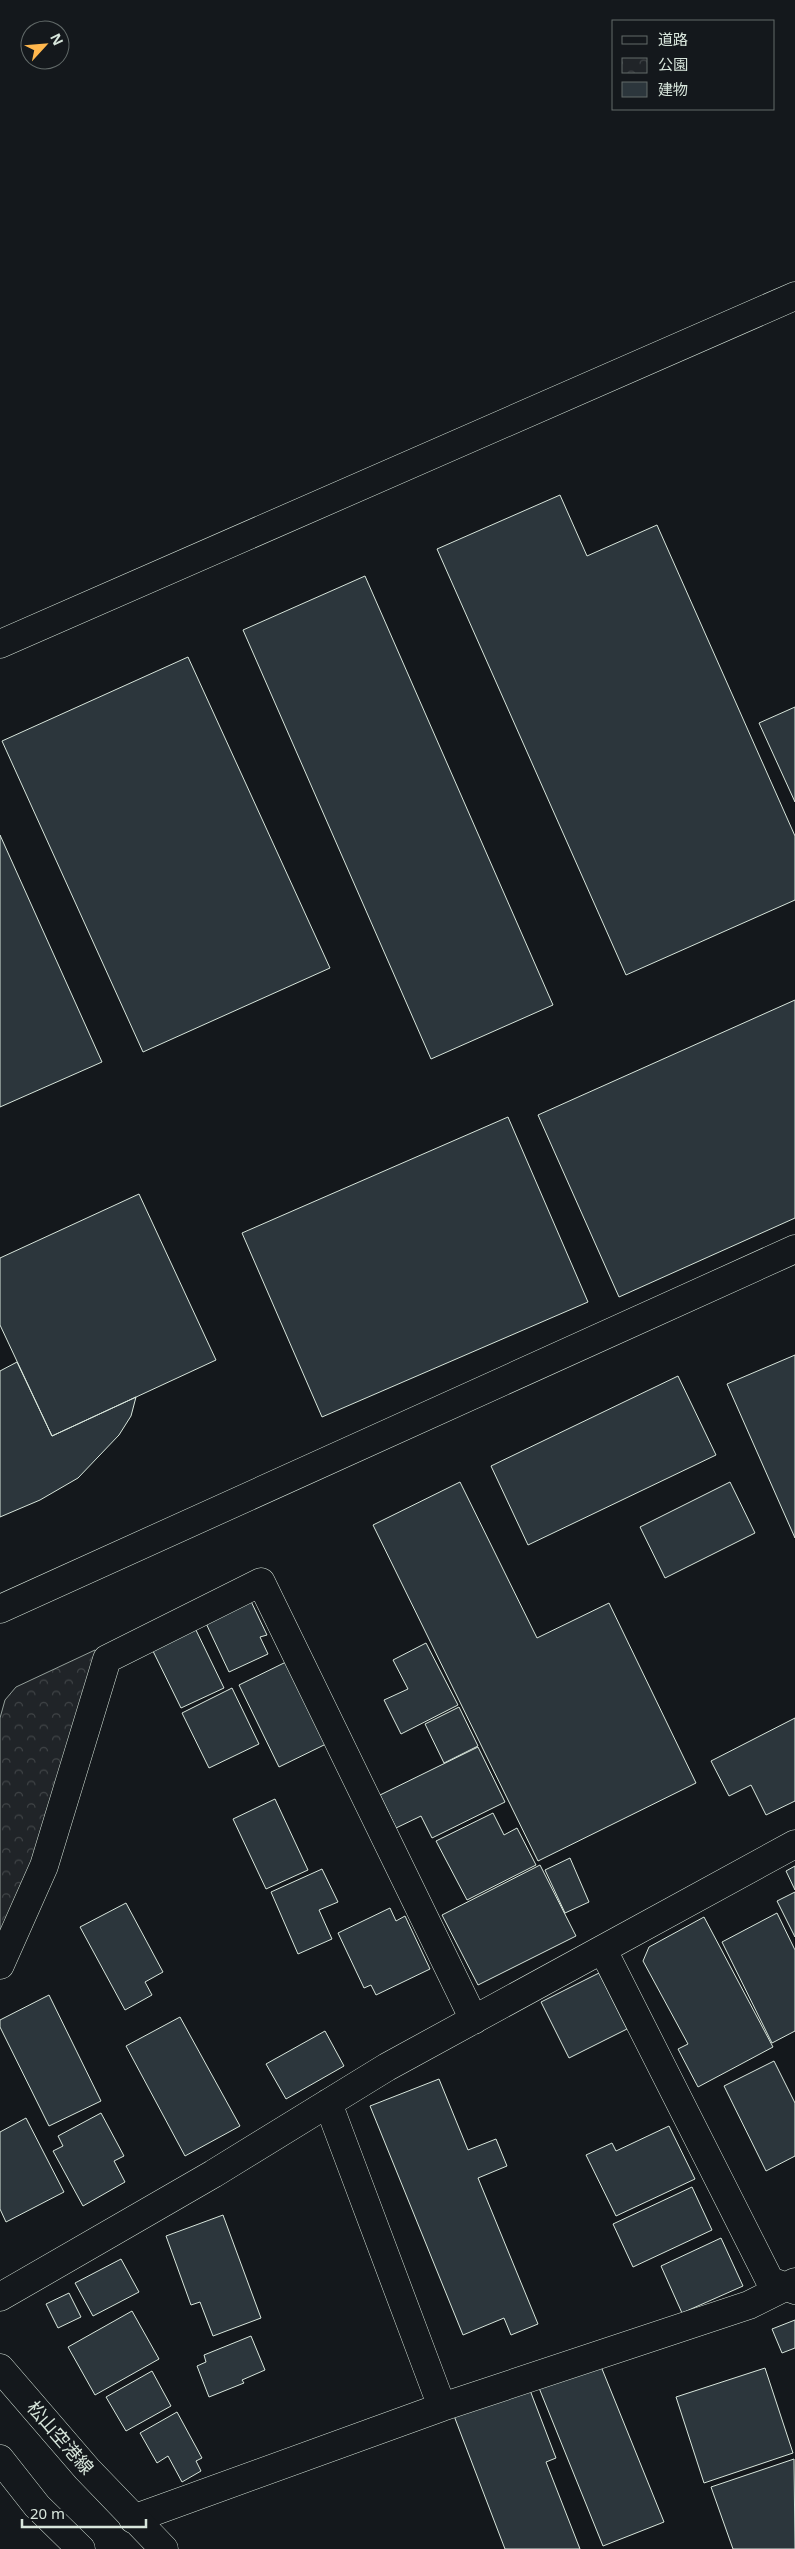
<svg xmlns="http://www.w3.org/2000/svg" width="795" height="2549" font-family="'Noto Sans','Noto Sans JP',sans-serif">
  <defs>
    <pattern id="park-crowns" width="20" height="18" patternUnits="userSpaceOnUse" patternTransform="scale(1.25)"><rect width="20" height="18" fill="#202428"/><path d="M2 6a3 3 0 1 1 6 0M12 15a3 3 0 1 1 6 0" fill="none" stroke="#404447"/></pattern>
  </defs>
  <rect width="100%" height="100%" fill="#14181c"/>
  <path fill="url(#park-crowns)" stroke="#939e99" d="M95,1650L100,1659L36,1867L0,1948V1718L5,1700L16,1687Z"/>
  <path fill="#2c363c" stroke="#d8e6dc" d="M560,495L587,556L657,525L795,836V900L626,975L437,549Z
    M365,576L553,1005L431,1059L243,630Z
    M188,657L330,968L143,1052L2,741Z
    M795,707V802L759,723Z
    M0,835L102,1062L0,1107Z
    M795,1000V1218L619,1297L538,1115Z
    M508,1117L588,1302L322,1417L242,1233Z
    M139,1194L216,1360L52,1436L0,1325V1258Z
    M795,1355V1538L727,1384Z
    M17,1362L52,1436L136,1397L131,1416L119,1435L78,1478L40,1500L0,1517V1371Z
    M678,1376L716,1455L528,1545L491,1466Z
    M460,1482L537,1638L609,1603L696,1783L538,1861L373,1525Z
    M730,1482L755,1533L665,1578L640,1527Z
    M248,1595L267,1635L260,1637L268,1654L229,1672L203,1617Z
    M194,1626L224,1688L181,1708L151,1647Z
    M426,1643L458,1705L401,1734L384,1700L408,1689L393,1660Z
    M286,1662L326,1744L279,1767L239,1685Z
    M232,1688L259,1744L209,1768L182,1713Z
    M459,1707L478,1746L444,1763L425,1724Z
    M795,1718V1801L766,1815L751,1785L729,1796L711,1761Z
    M478,1747L505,1802L432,1838L421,1816L396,1828L380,1795Z
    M275,1799L308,1870L266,1889L233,1819Z
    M493,1813L504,1835L517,1828L536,1865L467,1900L436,1841Z
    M570,1858L589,1902L565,1913L545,1870Z
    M540,1865L576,1936L478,1985L442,1915Z
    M795,1866V1890L786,1871Z
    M322,1869L338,1902L319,1910L332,1939L298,1954L271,1892Z
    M795,1892V1937L777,1901Z
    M126,1903L163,1972L145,1982L152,1995L125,2010L80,1927Z
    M390,1908L396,1921L405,1916L430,1969L376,1995L371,1985L364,1988L338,1933Z
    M777,1913L795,1950V2031L772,2043L722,1942Z
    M704,1917L773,2047L698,2087L678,2049L688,2044L643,1961L649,1947Z
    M599,1973L627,2029L569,2058L541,2002Z
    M49,1995L101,2101L49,2126L0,2027V2020Z
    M180,2017L240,2126L185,2156L126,2046Z
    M325,2031L344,2066L286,2099L266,2064Z
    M774,2061L795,2103V2156L766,2171L724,2086Z
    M439,2079L468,2150L496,2139L507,2166L478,2178L538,2324L511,2335L504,2318L463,2335L370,2106Z
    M101,2113L124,2156L114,2161L125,2182L83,2206L53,2151L63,2146L58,2136Z
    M26,2118L64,2192L6,2222L0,2209V2132Z
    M669,2126L695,2179L616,2216L586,2155L612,2143L616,2151Z
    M692,2187L712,2230L633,2267L613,2224Z
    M223,2215L261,2318L213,2336L200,2302L191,2305L166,2236Z
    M721,2238L743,2286L682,2313L661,2266Z
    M121,2259L139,2292L93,2316L75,2283Z
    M69,2293L81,2317L58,2328L46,2304Z
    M132,2311L159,2359L95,2395L68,2347Z
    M795,2320V2348L782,2353L772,2329Z
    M251,2336L265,2370L242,2380L244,2383L209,2397L197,2366L206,2362L204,2355Z
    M598,2359L664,2522L603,2546L537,2383Z
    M765,2368L793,2453L704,2483L676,2397Z
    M152,2371L171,2406L126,2431L106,2397Z
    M528,2385L556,2458L546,2462L580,2549H505L451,2408Z
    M177,2412L202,2458L196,2461L201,2471L182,2482L168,2456L157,2463L140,2433Z
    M794,2459L795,2549H733L711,2487Z"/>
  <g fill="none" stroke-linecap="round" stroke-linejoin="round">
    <defs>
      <path id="minor" d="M0,644L795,296
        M0,1609L795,1249
        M603,1950L770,2281L795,2290
        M0,1965L44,1866L107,1659L261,1582L474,2020
        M328,2103L442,2407
        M0,2297L213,2174L387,2067L795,1844
        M133,2519L442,2407L749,2305L795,2282"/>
      <path id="major" d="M0,2368L87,2469L164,2549
        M0,2459L37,2506L81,2549"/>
    </defs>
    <use href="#minor" stroke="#d8e6dc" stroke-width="29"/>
    <use href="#major" stroke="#d8e6dc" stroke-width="29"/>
    <use href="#minor" stroke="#14181c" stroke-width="28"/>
    <use href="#major" stroke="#14181c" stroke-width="28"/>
  </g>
  <g text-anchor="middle" stroke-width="4" stroke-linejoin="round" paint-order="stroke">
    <g font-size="18" fill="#d8e6dc" stroke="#14181c">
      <text transform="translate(60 2438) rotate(49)" y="6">松山空港線</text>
    </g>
  </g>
  <rect x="612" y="20" width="162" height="90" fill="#14181c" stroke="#626a69"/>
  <rect x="622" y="36" width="25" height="8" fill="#14181c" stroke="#626a69"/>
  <text x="658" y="45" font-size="15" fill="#d8e6dc">道路</text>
  <rect x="622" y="58" width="25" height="15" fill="url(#park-crowns)" stroke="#626a69"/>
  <text x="658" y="70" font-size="15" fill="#d8e6dc">公園</text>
  <rect x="622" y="82" width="25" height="15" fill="#2c363c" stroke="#626a69"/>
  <text x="658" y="95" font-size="15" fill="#d8e6dc">建物</text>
  <g transform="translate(45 45) rotate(64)"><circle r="24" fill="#14181c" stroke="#626a69"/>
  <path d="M0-4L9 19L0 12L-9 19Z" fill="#ffb74d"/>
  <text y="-8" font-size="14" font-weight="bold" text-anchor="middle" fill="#d8e6dc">N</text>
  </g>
  <path d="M22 2519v8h124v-8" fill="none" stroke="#d8e6dc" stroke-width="2.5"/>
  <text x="30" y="2519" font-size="15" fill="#d8e6dc" stroke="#14181c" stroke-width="4" paint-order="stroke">20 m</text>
</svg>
